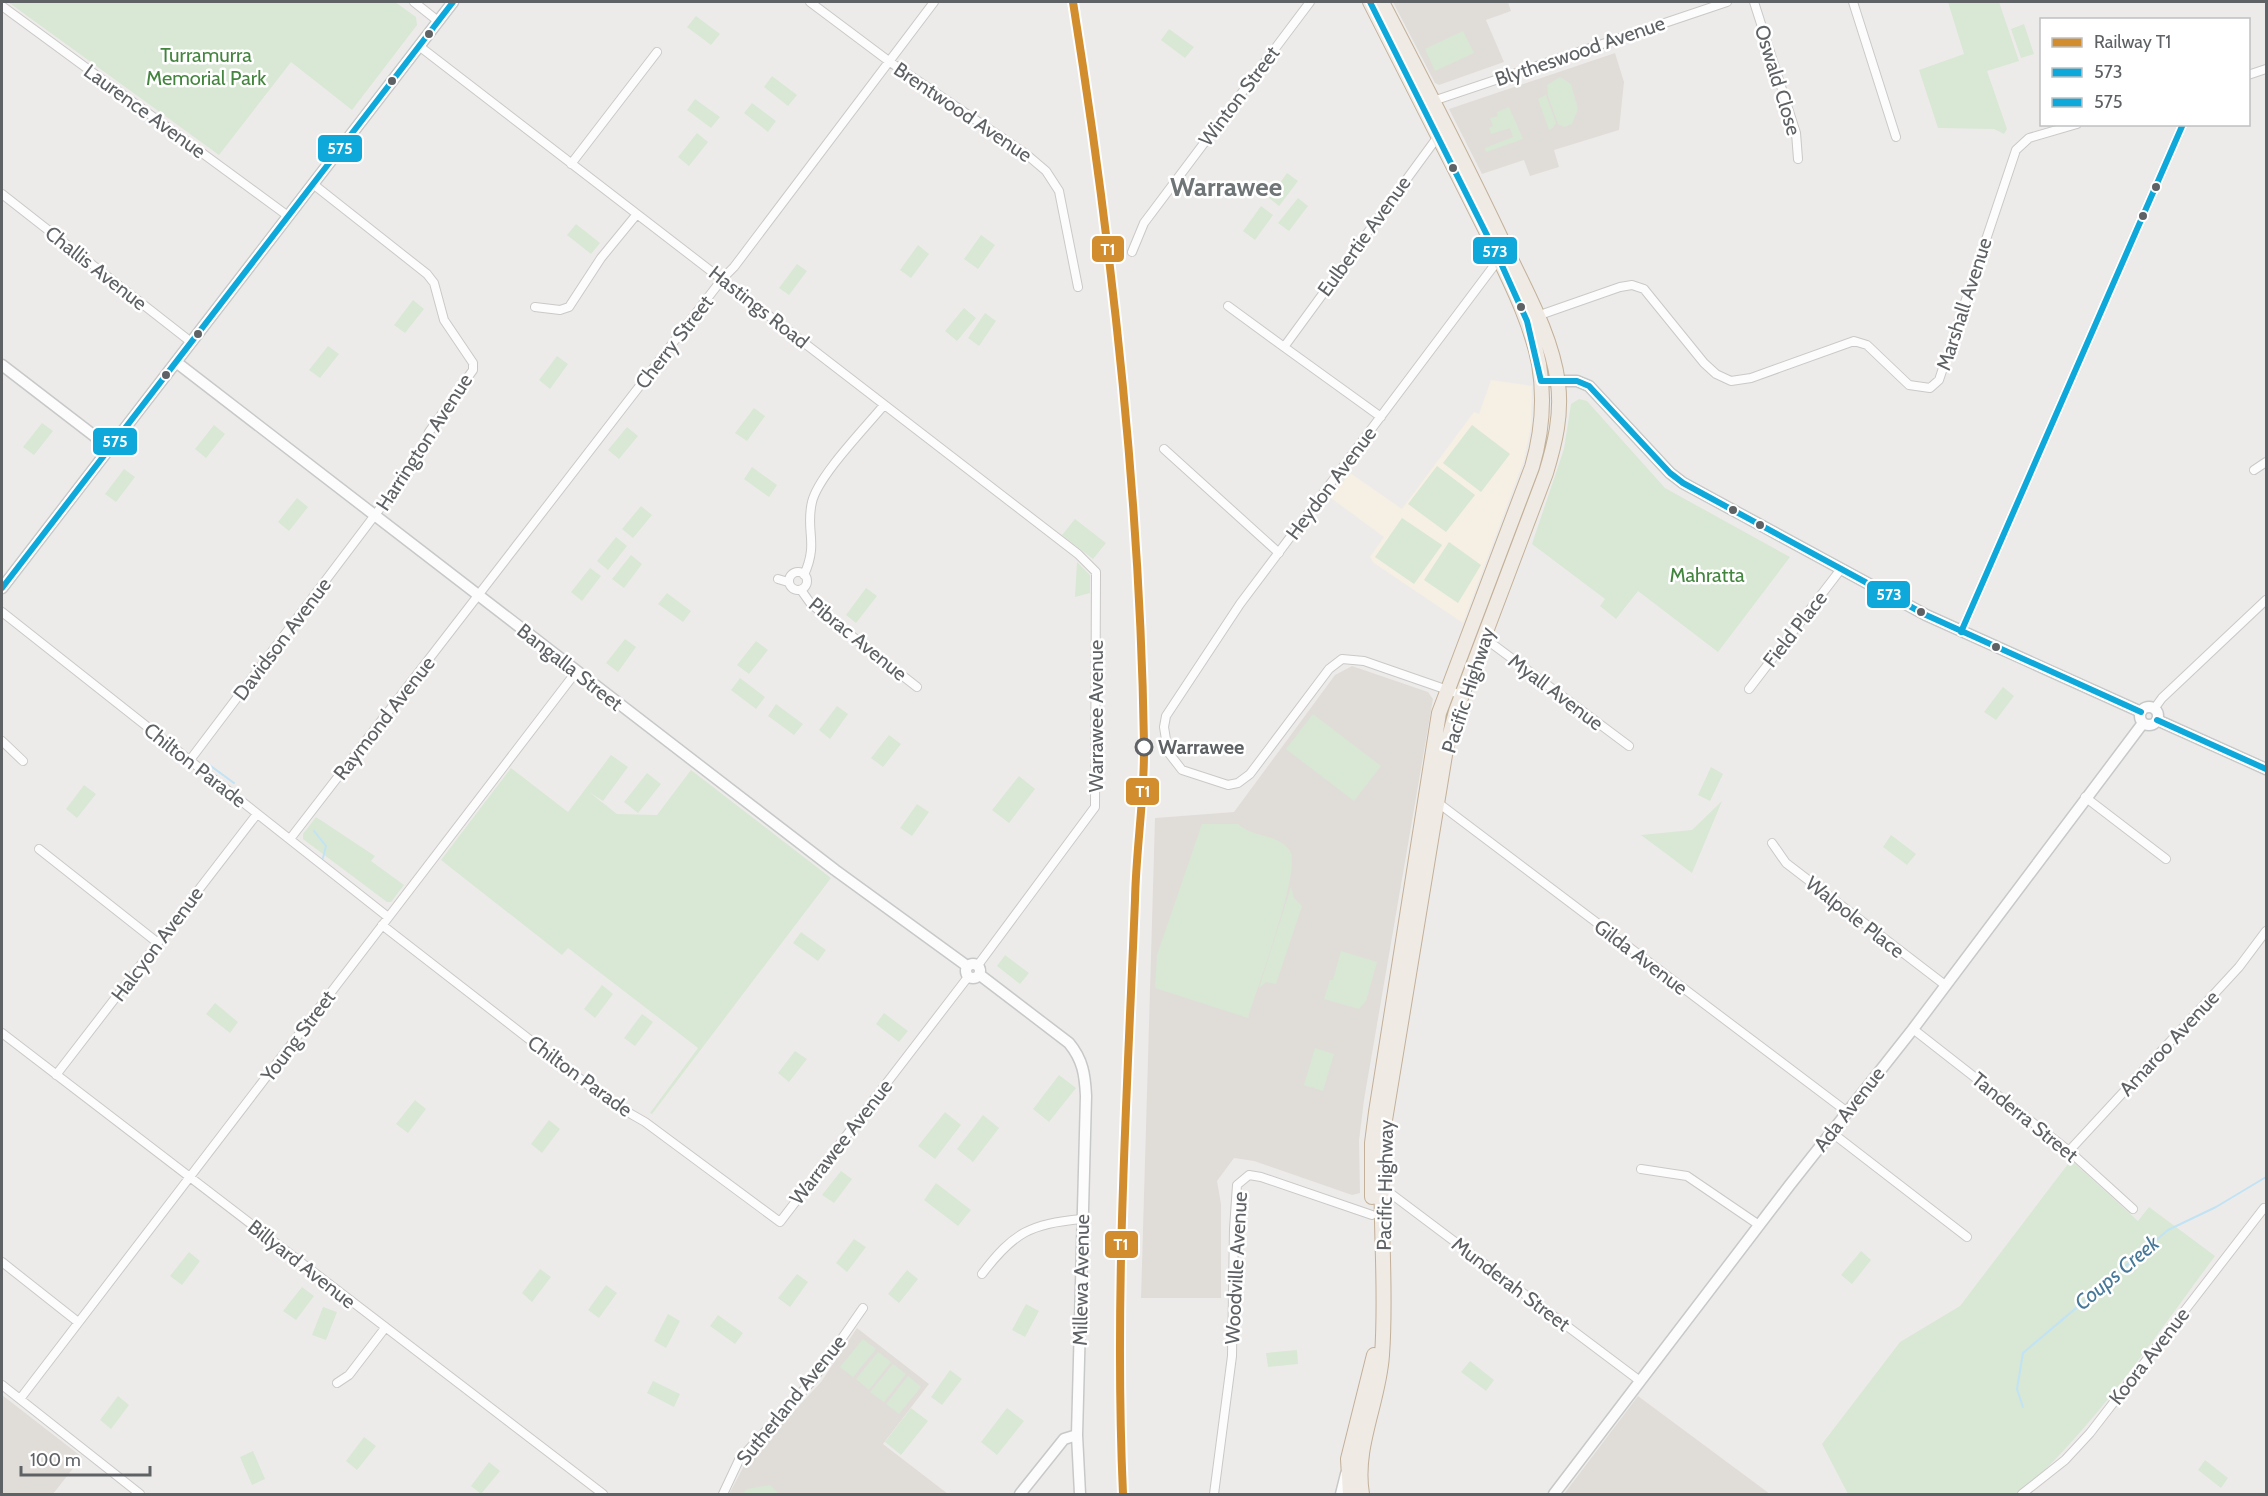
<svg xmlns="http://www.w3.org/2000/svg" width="2268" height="1496" font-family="Cabin,sans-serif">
  <rect width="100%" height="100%" fill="#edebe9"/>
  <path fill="#f5efe4" d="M1491,380L1532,386L1531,426L1524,460L1463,623L1374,563L1370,557L1384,537L1331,498L1350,473L1402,509L1474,412L1479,414Z"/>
  <path fill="#e0ddd9" d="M1393,2H1508L1511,11L1486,20L1504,62L1439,85L1435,83Z
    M1615,53L1624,82L1619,130L1554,150L1559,167L1530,176L1524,160L1482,174L1449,109Z
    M1352,666L1428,692L1433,699L1364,1100L1359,1141L1360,1193L1352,1195L1254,1161L1234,1158L1217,1181L1221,1204V1298H1141L1155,818L1234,812L1335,675Z
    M857,1328L929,1384L883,1444L948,1494H729L745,1464L821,1382Z
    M2,1395L82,1457L53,1494H2Z
    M1638,1396L1770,1494H1564Z"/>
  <path fill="#d9e7d5" d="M8,2H395L416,17L417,25L352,110L291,62L219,155Z
    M1948,2H1999L2019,61L1987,71L2007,129L2004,134L1994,129L1938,128L1919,70L1964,54Z
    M696,16L720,34L711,45L687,27Z
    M2024,24L2034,54L2021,58L2011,29Z
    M1169,29L1194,47L1185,58L1161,40Z
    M1463,31L1474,53L1435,71L1425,49Z
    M772,76L797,95L788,106L764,87Z
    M1560,77L1571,84L1578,109L1572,124L1564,127L1558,124L1548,96L1547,85Z
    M1546,95L1556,123L1553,128L1549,130L1538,99Z
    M695,99L720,117L711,128L687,110Z
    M752,103L776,121L768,132L744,113Z
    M1509,107L1523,139L1486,152L1485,148L1513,137L1510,128L1491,134L1489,128L1493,126L1490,118L1498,116L1497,112Z
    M697,133L708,142L689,166L678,157Z
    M1287,173L1298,181L1279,206L1269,198Z
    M1298,198L1308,206L1289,231L1278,223Z
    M1261,206L1273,215L1255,240L1243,231Z
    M576,224L600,243L591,254L567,235Z
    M981,235L995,245L978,269L964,259Z
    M918,245L929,254L911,278L900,270Z
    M797,264L807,271L789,295L779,288Z
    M413,300L424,309L405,333L394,325Z
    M964,308L976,318L957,341L945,331Z
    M985,313L996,321L979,346L968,338Z
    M328,346L339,354L320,378L309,370Z
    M557,356L568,364L550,389L539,380Z
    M1579,399L1587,401L1665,488L1790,557L1718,652L1638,591L1616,619L1600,606L1605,599L1532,544L1564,449L1571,404Z
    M754,408L765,416L747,441L735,433Z
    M42,423L53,431L34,455L23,447Z
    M214,425L225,434L206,458L195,449Z
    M1472,425L1510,454L1481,492L1443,463Z
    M627,427L638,436L619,459L608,450Z
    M1437,466L1475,495L1446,532L1408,504Z
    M752,467L777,485L769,497L744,479Z
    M124,469L135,477L116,502L105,494Z
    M297,498L308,507L289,531L278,522Z
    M641,506L652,515L633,538L622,529Z
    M1402,518L1442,545L1414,584L1375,557Z
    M1075,519L1106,543L1093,559L1062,535Z
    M616,537L627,546L608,570L597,561Z
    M1449,542L1481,565L1458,603L1424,580Z
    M631,555L642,564L624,588L612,579Z
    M1077,562L1090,575V593L1075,597Z
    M590,568L601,576L582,601L571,592Z
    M866,588L877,596L856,623L846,615Z
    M667,593L691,611L683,622L658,604Z
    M625,639L636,647L618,672L606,663Z
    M756,641L768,650L749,674L737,665Z
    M740,678L765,697L756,709L731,690Z
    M2003,687L2014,696L1996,720L1984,712Z
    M776,704L803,724L794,735L768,716Z
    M837,706L848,714L830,739L819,730Z
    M1313,714L1381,766L1354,801L1286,749Z
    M889,735L901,744L883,767L871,758Z
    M611,755L628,767L603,801L589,792L617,814L657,815L691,770L831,878L652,1114L650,1113L698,1048L568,948L562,955L441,860L511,768L568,812Z
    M1711,767L1723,774L1710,801L1698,795Z
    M647,773L661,784L638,813L624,802Z
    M1019,776L1035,789L1009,823L992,810Z
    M84,785L96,794L77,818L66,809Z
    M1722,801L1692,873L1641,835L1692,830Z
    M917,804L929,812L912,836L900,828Z
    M316,817L375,856L371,861L404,885L391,902H387L303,839V834Z
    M1202,824H1238C1252,838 1278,833 1290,851C1302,869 1256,991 1248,1018L1155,988L1157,955Z
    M1891,835L1916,854L1907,865L1883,847Z
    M1291,887L1294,898L1302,906L1276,984L1266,982L1259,988Z
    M801,932L826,950L818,961L793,943Z
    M1341,951L1377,962L1366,1001L1359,1009L1324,999L1330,980H1333Z
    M1005,955L1029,973L1020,984L997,966Z
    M602,985L613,994L595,1018L584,1009Z
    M215,1003L238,1022L230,1033L206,1014Z
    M884,1013L908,1031L899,1042L876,1024Z
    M642,1014L653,1022L635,1046L624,1038Z
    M1315,1048L1334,1054L1323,1091L1304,1085Z
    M795,1051L807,1059L789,1082L778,1073Z
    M1059,1075L1076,1088L1049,1122L1033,1109Z
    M415,1100L426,1109L408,1133L396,1124Z
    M945,1112L961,1125L935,1159L918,1146Z
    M983,1115L999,1128L973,1162L957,1149Z
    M549,1120L560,1129L542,1153L531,1144Z
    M2071,1160L2138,1221L2149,1207L2215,1256C2154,1338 2096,1425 2020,1494H1848L1822,1444L1900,1342L1960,1306Z
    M841,1171L852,1179L834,1203L822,1195Z
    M936,1183L971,1210L958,1226L924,1200Z
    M854,1239L866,1247L847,1272L836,1263Z
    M1861,1251L1871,1260L1852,1284L1841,1275Z
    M189,1252L200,1261L182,1285L170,1276Z
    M540,1269L551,1277L532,1302L522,1293Z
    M907,1270L918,1279L899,1303L888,1294Z
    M797,1274L808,1282L790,1307L778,1298Z
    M606,1285L617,1293L599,1318L588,1310Z
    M302,1287L314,1296L296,1320L283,1311Z
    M1026,1304L1039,1311L1025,1337L1012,1330Z
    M323,1307L337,1312L326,1340L312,1335Z
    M668,1314L680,1321L666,1348L654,1341Z
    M718,1315L743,1333L735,1344L710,1326Z
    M863,1339L876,1349L853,1377L840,1367Z
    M1297,1350L1298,1364L1268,1367L1266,1353Z
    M878,1352L891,1362L869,1390L856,1379Z
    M1470,1361L1494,1380L1486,1391L1461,1372Z
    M893,1364L906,1374L884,1402L870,1392Z
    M950,1370L962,1379L942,1405L931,1397Z
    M908,1376L921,1387L899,1414L886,1404Z
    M653,1381L680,1394L674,1407L647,1393Z
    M118,1396L129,1405L111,1429L100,1420Z
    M911,1408L928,1421L901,1455L885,1442Z
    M1007,1408L1024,1421L997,1455L981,1442Z
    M364,1437L376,1446L357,1470L346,1461Z
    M253,1451L265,1479L252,1485L240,1457Z
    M2205,1460L2228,1478L2221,1488L2198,1470Z
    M489,1462L500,1471L481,1494L471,1486Z
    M770,1485L779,1494H742L747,1489Z"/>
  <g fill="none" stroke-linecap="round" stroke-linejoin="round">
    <path stroke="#c1e3f4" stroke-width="2" d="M208,764L234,783
      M314,831L326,846L323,858
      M2023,1407L2017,1389L2023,1353L2168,1230L2216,1207L2266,1177"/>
    <defs>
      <path id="street" d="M414,2L438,21
        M810,2L890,62L1026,154L1046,171L1059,191L1078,287
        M1754,2L1796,133L1798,159
        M1853,2L1896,137
        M2,6L288,216
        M419,46L1078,554L1096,572L1095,807L978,965
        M2248,75L2266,69
        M1433,101L1727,2
        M571,164L657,52
        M2,194L191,342
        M1132,252L1144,223L1310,2
        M1228,306L1284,347
        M535,307L560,310L569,307L601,258L637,214
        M1537,316L1620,287L1632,285L1644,289L1704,363L1716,374L1731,381L1751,378L1854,341L1867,345L1909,385L1930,388L1939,380L2016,150L2029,138L2077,124
        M1381,417L1284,347L1439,135
        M1164,449L1279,553
        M2254,470L2266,462
        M789 581a9 9 0 1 1 18 0a9 9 0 1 1-18 0Z
        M804,575C819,542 805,531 812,502C818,476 866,427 884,405
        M778,579L788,582
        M801,590L811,604L917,687
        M2,612L388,917
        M1961,632L2183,124
        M1483,637L1629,746
        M1749,689L1841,569
        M1462,695L1364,661L1342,659L1329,669L1250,774L1238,783L1228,785L1182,770L1168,752L1164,727L1166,716L1240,604L1499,259
        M2154,709L2162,698L2266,600
        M2,741L23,761
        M190,760L421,454L429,432L473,370V363L444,320L434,283L427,274L313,184
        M2085,797L2166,859
        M1437,802L1846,1111
        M290,839L723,278L734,267L934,2
        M1772,843L1786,863L1945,985
        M39,849L158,943
        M382,925L610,1102L645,1122L780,1222L968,977
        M1913,1029L2069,1151L2133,1209
        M2,1033L603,1494
        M56,1075L257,814
        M1831,1132L1967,1237
        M2069,1151L2239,967L2266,931
        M1641,1169L1687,1176L1759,1225
        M1382,1187L1640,1381
        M2,1262L78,1322
        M982,1274C1014,1232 1030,1224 1082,1219
        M337,1383L349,1375L385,1328
        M2,1385L140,1494
        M20,1399L576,672
        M723,1494L739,1460L813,1380L863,1308
        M1214,1494L1232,1356L1234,1229L1237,1185L1249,1175L1261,1177L1372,1215
        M2022,1494L2065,1460L2090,1433L2264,1208"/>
      <path id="secondary" d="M176,362L835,870L967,966
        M2,365L110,448
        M1541,381H1577L1589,386L1670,473L1683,483L1926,615L2141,712
        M2,588L453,2
        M2140 716a9 9 0 1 1 18 0a9 9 0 1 1-18 0Z
        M2157,720L2266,769
        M966 971a7 7 0 1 1 14 0a7 7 0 1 1-14 0Z
        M980,975L1069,1043C1083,1060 1085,1075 1086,1096L1077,1435L1080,1494
        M1020,1494L1064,1439L1077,1435
        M1341,1494L1346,1474
        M1554,1494L1789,1186L1913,1029L2143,723"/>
      <path id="highway" d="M1370,2C1408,77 1447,153 1485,229C1505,272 1530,317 1539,364C1545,399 1542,433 1532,467L1439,713L1376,1112L1372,1143V1197
        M1350,1494L1348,1459L1374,1355
        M1362,1494C1354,1447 1379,1402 1382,1355C1388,1276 1376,1198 1385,1120L1446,749L1456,711L1546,473C1555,443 1562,415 1558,383C1552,337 1527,293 1507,251C1468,167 1425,85 1382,2"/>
    </defs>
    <use href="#street" stroke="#cac9c8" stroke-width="10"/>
    <use href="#secondary" stroke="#c7c8c8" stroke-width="13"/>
    <use href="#highway" stroke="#c2b099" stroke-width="16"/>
    <use href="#street" stroke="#fcfcfc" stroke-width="8"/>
    <use href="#secondary" stroke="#fcfcfc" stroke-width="10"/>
    <use href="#highway" stroke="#efeae3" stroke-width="14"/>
    <defs>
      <path id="bus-1" d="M1370,2L1499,259L1527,321L1541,381H1577L1589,386L1670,473L1683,483L1926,615L2141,712
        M1961,632L2183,124
        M2157,720L2266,769"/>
      <path id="bus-2" d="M2,588L453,2"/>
    </defs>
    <use href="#bus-1" stroke="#fff" stroke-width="10"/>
    <use href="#bus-2" stroke="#fff" stroke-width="10"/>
    <use href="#bus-1" stroke="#0ea9da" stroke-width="6"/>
    <use href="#bus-2" stroke="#0ea9da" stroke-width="6"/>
    <defs>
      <path id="rail-1" d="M1073,2C1112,247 1140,495 1144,743C1145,795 1136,848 1135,900C1127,1098 1114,1296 1123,1494"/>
    </defs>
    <use href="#rail-1" stroke="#fff" stroke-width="12"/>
    <use href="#rail-1" stroke="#d28e2e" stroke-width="8"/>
  </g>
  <g fill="#5e6265" stroke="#fff" stroke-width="2">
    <circle cx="429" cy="34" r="5"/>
    <circle cx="392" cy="81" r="5"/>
    <circle cx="1453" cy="168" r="5"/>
    <circle cx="2156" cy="187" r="5"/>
    <circle cx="2143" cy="216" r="5"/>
    <circle cx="1521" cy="307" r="5"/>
    <circle cx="198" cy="334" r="5"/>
    <circle cx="166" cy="375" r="5"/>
    <circle cx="1733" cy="510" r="5"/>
    <circle cx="1760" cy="525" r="5"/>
    <circle cx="1921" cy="612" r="5"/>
    <circle cx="1996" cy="647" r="5"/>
  </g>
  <circle fill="#fff" stroke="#5e6265" stroke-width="3" cx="1144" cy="747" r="8"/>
  <g text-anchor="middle" stroke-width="5" stroke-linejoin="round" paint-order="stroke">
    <g font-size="20" fill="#5e6265" stroke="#fff">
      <text transform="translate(1580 51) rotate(-19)" y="7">Blytheswood Avenue</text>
      <text transform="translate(1778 80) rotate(73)" y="7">Oswald Close</text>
      <text transform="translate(1239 96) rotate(-53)" y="7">Winton Street</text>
      <text transform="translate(145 111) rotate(36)" y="7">Laurence Avenue</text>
      <text transform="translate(963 112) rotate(34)" y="7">Brentwood Avenue</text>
      <text transform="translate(1364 236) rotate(-54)" y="7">Eulbertie Avenue</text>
      <text transform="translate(96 268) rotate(38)" y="7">Challis Avenue</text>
      <text transform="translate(1964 304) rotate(-72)" y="7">Marshall Avenue</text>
      <text transform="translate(759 307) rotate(38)" y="7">Hastings Road</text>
      <text transform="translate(674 342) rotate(-52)" y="7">Cherry Street</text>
      <text transform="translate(424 442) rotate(-57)" y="7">Harrington Avenue</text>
      <text transform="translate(1331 483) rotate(-53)" y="7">Heydon Avenue</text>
      <text transform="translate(1795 629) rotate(-52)" y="7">Field Place</text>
      <text transform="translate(282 639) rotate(-53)" y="7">Davidson Avenue</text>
      <text transform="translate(858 639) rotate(39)" y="7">Pibrac Avenue</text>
      <text transform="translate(570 667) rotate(38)" y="7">Bangalla Street</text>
      <text transform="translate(1468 690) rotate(-72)" y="7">Pacific Highway</text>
      <text transform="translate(1556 692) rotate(37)" y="7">Myall Avenue</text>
      <text transform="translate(1096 716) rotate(-90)" y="7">Warrawee Avenue</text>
      <text transform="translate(384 718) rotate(-52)" y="7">Raymond Avenue</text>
      <text transform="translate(195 765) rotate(38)" y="7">Chilton Parade</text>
      <text transform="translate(1855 917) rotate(38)" y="7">Walpole Place</text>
      <text transform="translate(157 944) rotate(-53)" y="7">Halcyon Avenue</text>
      <text transform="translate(1641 957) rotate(37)" y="7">Gilda Avenue</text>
      <text transform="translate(298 1036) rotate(-53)" y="7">Young Street</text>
      <text transform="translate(2169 1043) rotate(-47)" y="7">Amaroo Avenue</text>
      <text transform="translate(580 1076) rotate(36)" y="7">Chilton Parade</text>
      <text transform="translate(1849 1109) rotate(-52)" y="7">Ada Avenue</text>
      <text transform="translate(2025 1117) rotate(39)" y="7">Tanderra Street</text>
      <text transform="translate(841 1142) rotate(-52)" y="7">Warrawee Avenue</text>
      <text transform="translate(1385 1185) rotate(-89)" y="7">Pacific Highway</text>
      <text transform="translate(302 1264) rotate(38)" y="7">Billyard Avenue</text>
      <text transform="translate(1236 1268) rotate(-87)" y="7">Woodville Avenue</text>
      <text transform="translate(1081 1280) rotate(-89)" y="7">Millewa Avenue</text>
      <text transform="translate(1511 1284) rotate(37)" y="7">Munderah Street</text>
      <text transform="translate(2149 1356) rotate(-52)" y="7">Koora Avenue</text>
      <text transform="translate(791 1400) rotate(-51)" y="7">Sutherland Avenue</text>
    </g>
    <g font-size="20" fill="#43853e" stroke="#fff">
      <text x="206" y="62">Turramurra<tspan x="206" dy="23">Memorial Park</tspan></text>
      <text x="1707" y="582">Mahratta</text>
    </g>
    <g font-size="20" font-weight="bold" fill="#5e6265" stroke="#fff" text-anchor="start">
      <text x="1158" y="754">Warrawee</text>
    </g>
    <g font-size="21" font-style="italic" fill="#457798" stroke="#fff">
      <text transform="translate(2117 1273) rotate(-40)" y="7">Coups Creek</text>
    </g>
    <g font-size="26" font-weight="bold" fill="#6f7477" stroke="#fff">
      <text x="1226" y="196">Warrawee</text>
    </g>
  </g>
  <g stroke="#fff" stroke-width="2">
    <rect x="317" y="134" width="46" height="29" rx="6" fill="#0ea9da"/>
    <rect x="1091" y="235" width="34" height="28" rx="6" fill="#d28e2e"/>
    <rect x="1472" y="236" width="46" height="29" rx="6" fill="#0ea9da"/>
    <rect x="92" y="427" width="46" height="29" rx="6" fill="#0ea9da"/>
    <rect x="1866" y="580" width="45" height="29" rx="6" fill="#0ea9da"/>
    <rect x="1125" y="777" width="35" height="29" rx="6" fill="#d28e2e"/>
    <rect x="1104" y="1230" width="35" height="29" rx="6" fill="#d28e2e"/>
  </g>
  <g font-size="16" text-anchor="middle" font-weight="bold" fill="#fff">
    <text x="340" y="154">575</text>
    <text x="1108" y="255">T1</text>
    <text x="1495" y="257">573</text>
    <text x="115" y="447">575</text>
    <text x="1889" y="600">573</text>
    <text x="1143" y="797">T1</text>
    <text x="1121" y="1250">T1</text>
  </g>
  <rect width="2268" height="1496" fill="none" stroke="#5e6265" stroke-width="6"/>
  <rect x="2040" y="18" width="210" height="108" fill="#ffffff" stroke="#bfc0c1" stroke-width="1.5"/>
  <rect x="2052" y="38" width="30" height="9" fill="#d28e2e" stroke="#bfc0c1" stroke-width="1.5"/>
  <text x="2094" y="48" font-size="18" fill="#5e6265">Railway T1</text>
  <rect x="2052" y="68" width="30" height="9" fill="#0ea9da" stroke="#bfc0c1" stroke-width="1.5"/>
  <text x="2094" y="78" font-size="18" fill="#5e6265">573</text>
  <rect x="2052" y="98" width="30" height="9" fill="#0ea9da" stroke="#bfc0c1" stroke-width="1.5"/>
  <text x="2094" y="108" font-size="18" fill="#5e6265">575</text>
  <path d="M21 1466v9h129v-9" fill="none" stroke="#5e6265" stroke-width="3"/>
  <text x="30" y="1466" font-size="18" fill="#5e6265" stroke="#ffffff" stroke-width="4.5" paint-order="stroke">100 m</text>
</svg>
